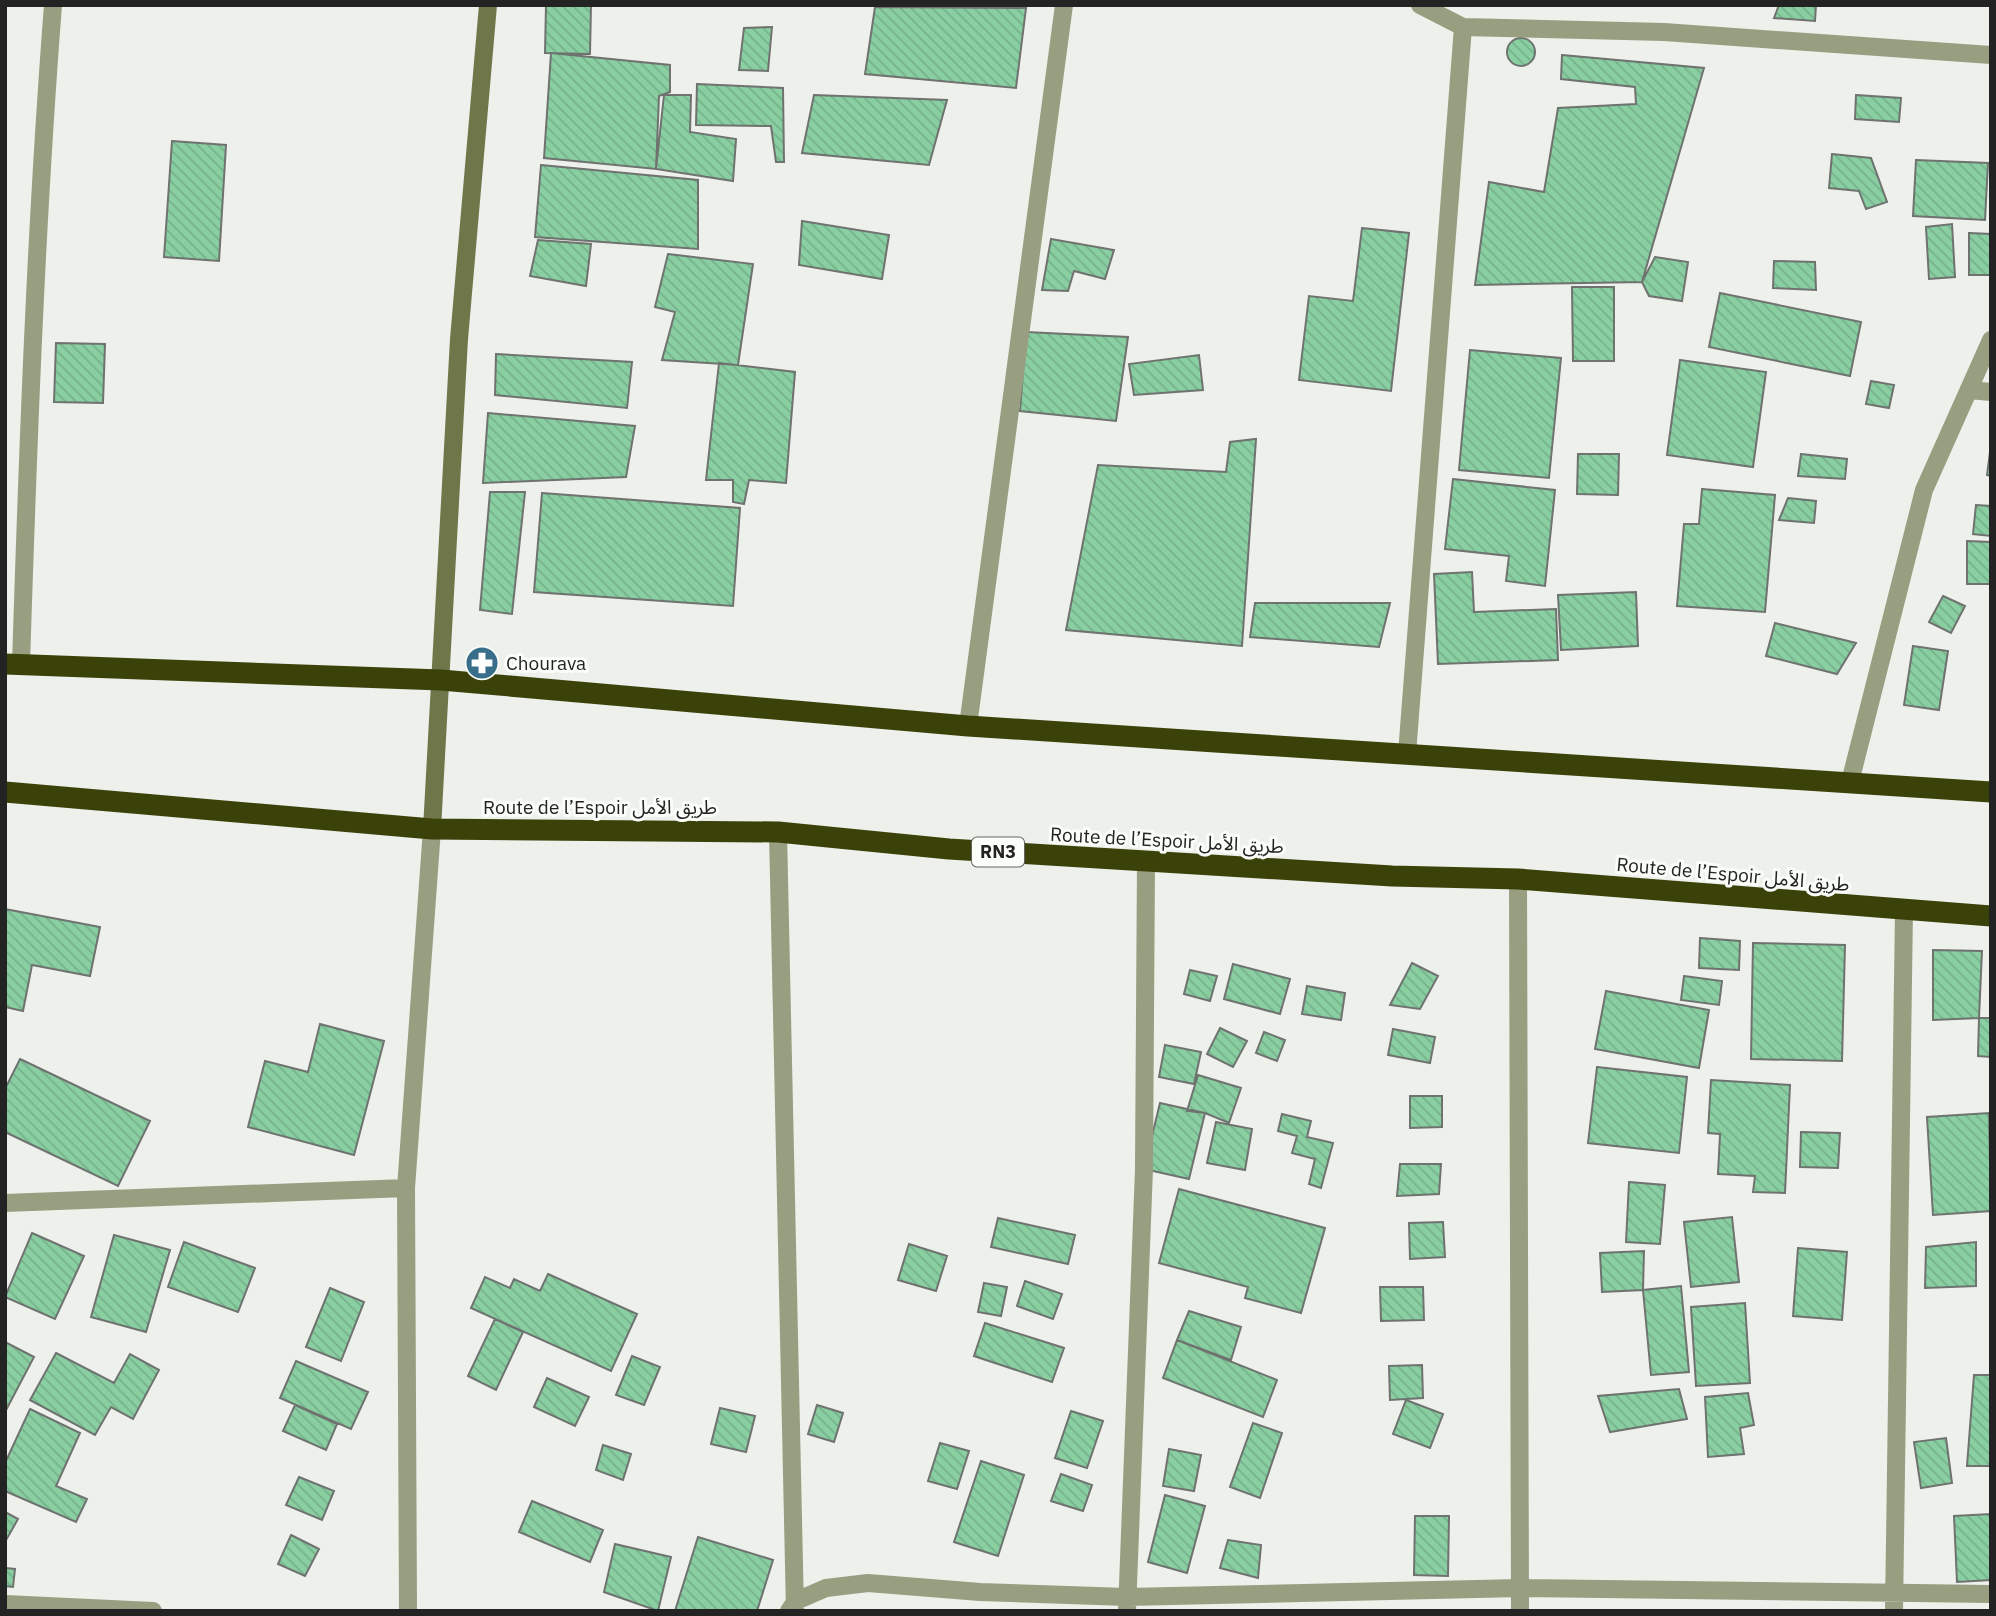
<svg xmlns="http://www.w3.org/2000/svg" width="1996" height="1616" font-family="'IBM Plex Sans','Noto Sans Arabic',sans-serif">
  <defs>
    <pattern id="building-back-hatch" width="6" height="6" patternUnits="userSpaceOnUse" patternTransform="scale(1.75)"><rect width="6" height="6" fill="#89cfa2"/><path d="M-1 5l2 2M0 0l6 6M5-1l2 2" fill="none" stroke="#76b18b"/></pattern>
  </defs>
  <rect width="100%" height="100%" fill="#edf0eb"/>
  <path fill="url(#building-back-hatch)" stroke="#6f7370" stroke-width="2" d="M546,5H591L590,54L545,53Z
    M1779,5H1816L1815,21L1774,18Z
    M875,7L1026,8L1016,88L865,74Z
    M772,27L768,71L739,70L744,28Z
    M1507 52a14 14 0 1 1 28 0a14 14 0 1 1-28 0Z
    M551,53L670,65V92L659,96L656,169L544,158Z
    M1562,55L1704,68L1642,282L1475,285L1489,182L1544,192L1558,108L1636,104L1635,87L1561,79Z
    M697,84L783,88L784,162H776L771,126L696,125Z
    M664,95H691L690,132L736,139L733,181L656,169Z
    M814,95L947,100L929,165L802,153Z
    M1856,95L1901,98L1899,122L1855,119Z
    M172,141L226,145L219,261L164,257Z
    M1832,154L1871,158L1887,202L1866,209L1859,191L1829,188Z
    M1916,160L1988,163L1985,220L1913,216Z
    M541,165L698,180V249L535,237Z
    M802,221L889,235L882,279L799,265Z
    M1952,224L1955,277L1929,279L1926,227Z
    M1362,228L1409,233L1391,391L1299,380L1309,296L1353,301Z
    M1969,233L1991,234V275H1969Z
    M1051,239L1114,250L1105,279L1074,271L1068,291L1042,290Z
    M538,240L591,244L586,286L530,276Z
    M668,254L753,264L738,365L662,360L675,312L655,307Z
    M1655,257L1688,262L1682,301L1649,296L1642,282Z
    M1774,261L1815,262L1816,290L1773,288Z
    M1572,287H1614V361H1573Z
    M1720,293L1861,322L1850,376L1709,347Z
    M1026,332L1128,337L1116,421L1020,411Z
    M56,343L105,344L103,403L54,402Z
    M1470,350L1561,358L1549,478L1459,470Z
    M496,354L632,362L627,408L495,395Z
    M1199,355L1203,390L1134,395L1129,364Z
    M1680,360L1766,372L1753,467L1667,455Z
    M719,363L795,372L786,483L749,480L744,504L733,502V480H706Z
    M1871,381L1894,385L1889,408L1866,404Z
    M488,413L635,426L626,477L483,483Z
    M1256,439L1242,646L1066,630L1098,465L1226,472L1230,442Z
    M1990,452H1991V476L1987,475Z
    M1578,454H1619L1618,495L1577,494Z
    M1801,454L1847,459L1845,479L1798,476Z
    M1453,479L1555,490L1545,586L1506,581L1509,556L1445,549Z
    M1702,489L1775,495L1765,612L1677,606L1684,524H1699Z
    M490,492H525L512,614L480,610Z
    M542,493L740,508L733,606L534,592Z
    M1788,498L1816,501L1814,523L1779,520Z
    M1976,505L1991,506V536L1973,534Z
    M1967,541L1991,542V584H1967Z
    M1472,572L1474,612L1556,609L1558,660L1438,664L1434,574Z
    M1636,592L1638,646L1561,650L1558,595Z
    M1943,596L1965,606L1951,633L1929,622Z
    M1255,603H1390L1379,647L1250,637Z
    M1775,623L1856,643L1837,674L1766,656Z
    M1913,646L1948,651L1939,710L1904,705Z
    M5,909L100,927L90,976L32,965L23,1011L5,1007Z
    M1700,938L1740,941L1739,970L1699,968Z
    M1753,943L1845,945L1842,1061L1751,1059Z
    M1933,950L1982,951L1979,1018L1933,1020Z
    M1412,963L1438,976L1420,1009L1390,1005Z
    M1233,964L1290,979L1280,1014L1224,999Z
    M1190,970L1217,976L1210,1001L1184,994Z
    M1684,976L1722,981L1719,1005L1681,1000Z
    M1307,986L1345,993L1341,1020L1302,1014Z
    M1606,991L1709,1010L1699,1068L1595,1049Z
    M1979,1018H1991V1057L1978,1056Z
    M320,1024L384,1041L354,1155L248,1127L265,1061L308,1072Z
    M1220,1028L1247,1041L1233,1067L1207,1054Z
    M1393,1029L1435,1037L1430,1063L1388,1055Z
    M1264,1032L1285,1040L1277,1061L1256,1053Z
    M1165,1045L1201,1052L1194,1084L1159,1077Z
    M20,1059L150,1121L118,1186L5,1132V1089Z
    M1597,1067L1687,1077L1679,1153L1588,1143Z
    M1198,1075L1241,1088L1229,1123L1205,1113L1187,1111Z
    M1711,1080L1790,1085L1785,1193L1753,1192L1755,1176L1718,1174L1720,1134L1708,1133Z
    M1410,1096H1442V1127L1410,1128Z
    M1160,1103L1205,1113L1189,1179L1144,1169Z
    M1989,1113L1991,1211L1933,1215L1927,1117Z
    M1282,1114L1311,1121L1307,1137L1333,1143L1321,1188L1309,1184L1315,1159L1292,1153L1297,1136L1278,1131Z
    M1216,1122L1252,1129L1245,1170L1207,1163Z
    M1801,1132L1840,1133L1838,1168L1800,1167Z
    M1400,1164H1441L1439,1194L1397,1196Z
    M1629,1182L1665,1185L1660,1244L1626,1242Z
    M1179,1189L1325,1228L1301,1313L1245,1298L1248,1287L1159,1263Z
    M1732,1217L1739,1282L1691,1287L1684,1222Z
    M998,1218L1075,1235L1068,1264L991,1247Z
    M1443,1222L1445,1257L1410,1259L1409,1223Z
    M32,1233L84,1256L55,1319L5,1297Z
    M114,1235L170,1250L146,1332L91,1317Z
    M184,1242L255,1268L238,1312L168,1287Z
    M1976,1242V1286L1925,1288L1926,1247Z
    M909,1244L947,1256L936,1291L898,1280Z
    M1798,1248L1847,1252L1842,1320L1793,1316Z
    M1644,1251L1643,1290L1602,1292L1600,1253Z
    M548,1274L637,1314L611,1371L471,1308L485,1277L510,1288L514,1279L540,1291Z
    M1025,1281L1062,1294L1053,1319L1017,1306Z
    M984,1283L1007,1287L1001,1316L978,1312Z
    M1681,1286L1689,1372L1651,1375L1643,1290Z
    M1380,1287H1423L1424,1320L1381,1321Z
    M330,1288L364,1302L341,1361L306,1347Z
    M1745,1303L1750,1383L1696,1386L1691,1307Z
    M1189,1311L1241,1327L1231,1360L1177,1340Z
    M495,1319L523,1332L496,1390L468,1376Z
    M985,1323L1064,1348L1052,1382L974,1356Z
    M1177,1340L1277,1380L1263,1417L1163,1378Z
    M5,1342L34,1357L5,1412Z
    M56,1353L114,1383L130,1354L159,1370L133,1419L111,1407L95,1435L30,1400Z
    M632,1356L660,1367L644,1405L616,1395Z
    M296,1361L368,1392L351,1429L280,1398Z
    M1422,1365L1423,1398L1390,1400L1389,1366Z
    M1974,1375H1991V1466H1967Z
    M547,1378L589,1397L575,1426L534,1407Z
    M1679,1389L1687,1419L1610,1432L1598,1396Z
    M1748,1393L1754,1425L1740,1428L1744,1454L1708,1457L1705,1397Z
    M1406,1400L1443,1414L1430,1448L1393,1434Z
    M295,1405L337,1424L326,1450L283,1431Z
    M817,1405L843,1413L834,1442L808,1434Z
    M720,1408L755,1416L746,1452L711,1444Z
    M30,1409L80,1433L56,1486L87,1499L76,1522L5,1491V1463Z
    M1071,1411L1103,1421L1087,1468L1055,1458Z
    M1253,1423L1282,1433L1260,1498L1230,1487Z
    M1946,1438L1952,1483L1921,1488L1914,1442Z
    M940,1443L969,1451L957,1489L928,1481Z
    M603,1445L631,1454L623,1480L596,1470Z
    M1169,1449L1201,1455L1194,1491L1163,1486Z
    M981,1461L1024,1475L998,1556L954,1542Z
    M1061,1474L1092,1485L1083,1511L1051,1501Z
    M299,1477L334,1491L322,1520L286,1505Z
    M1165,1495L1205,1506L1187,1573L1148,1562Z
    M532,1501L603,1530L590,1562L519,1532Z
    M5,1512L18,1519L5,1542Z
    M1991,1514V1580L1957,1582L1954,1516Z
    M1415,1516H1449L1448,1576L1414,1575Z
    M291,1535L319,1549L305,1576L278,1564Z
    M698,1537L773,1560L757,1611H675Z
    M1228,1540L1261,1545L1258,1578L1220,1568Z
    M615,1544L671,1557L658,1611L604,1592Z
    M5,1568L15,1569L13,1587L5,1586Z"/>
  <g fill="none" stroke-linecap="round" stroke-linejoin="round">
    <path stroke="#989e80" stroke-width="18" d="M1420,5L1463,27L1664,32L1991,55
      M1969,390L1991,392
      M21,664C28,444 36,225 53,5
      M968,726L1064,5
      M1407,754L1463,27
      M1850,782L1924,490L1991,340
      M778,832L795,1611
      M1518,879L1520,1611
      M5,1203L406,1188
      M5,1604L153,1611
      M408,1611L406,1188L432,829
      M789,1611L796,1601L826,1588L868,1583L980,1592L1127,1597L1520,1588L1991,1594
      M1127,1611L1144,1169L1146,861
      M1894,1611L1904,910"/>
    <path stroke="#6f774a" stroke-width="18" d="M432,829L459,339L488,5"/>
    <path stroke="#3b4209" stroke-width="21" d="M5,664L441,680L968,726L1991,792
      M5,792L432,829L778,832L949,849L1392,876L1518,879L1991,916"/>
  </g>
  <defs>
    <symbol id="pharmacy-disc" viewBox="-11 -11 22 22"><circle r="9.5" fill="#386e89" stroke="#fafdf8"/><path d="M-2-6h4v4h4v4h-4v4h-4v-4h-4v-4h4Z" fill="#fff"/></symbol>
  </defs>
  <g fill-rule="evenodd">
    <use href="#pharmacy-disc" x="463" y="644" width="38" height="38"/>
  </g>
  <g text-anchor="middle" stroke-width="6" stroke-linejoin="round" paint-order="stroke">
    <rect fill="#fafdf8" stroke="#636462" stroke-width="2" x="972" y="837.5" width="52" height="29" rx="5"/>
    <g font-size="18" font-weight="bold" fill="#222322">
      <text x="998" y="858">RN3</text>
    </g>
    <g font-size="19" fill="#222322" stroke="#fafdf8" text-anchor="start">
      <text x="506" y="670">Chourava</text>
    </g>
    <g font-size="19" fill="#222322" stroke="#fafdf8">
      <text x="600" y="814">Route de l’Espoir طريق الأمل</text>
      <text transform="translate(1167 840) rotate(3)" y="7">Route de l’Espoir طريق الأمل</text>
      <text transform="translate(1733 874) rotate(5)" y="7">Route de l’Espoir طريق الأمل</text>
    </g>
  </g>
  <rect width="1996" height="1616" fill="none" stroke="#222322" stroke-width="14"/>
</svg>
